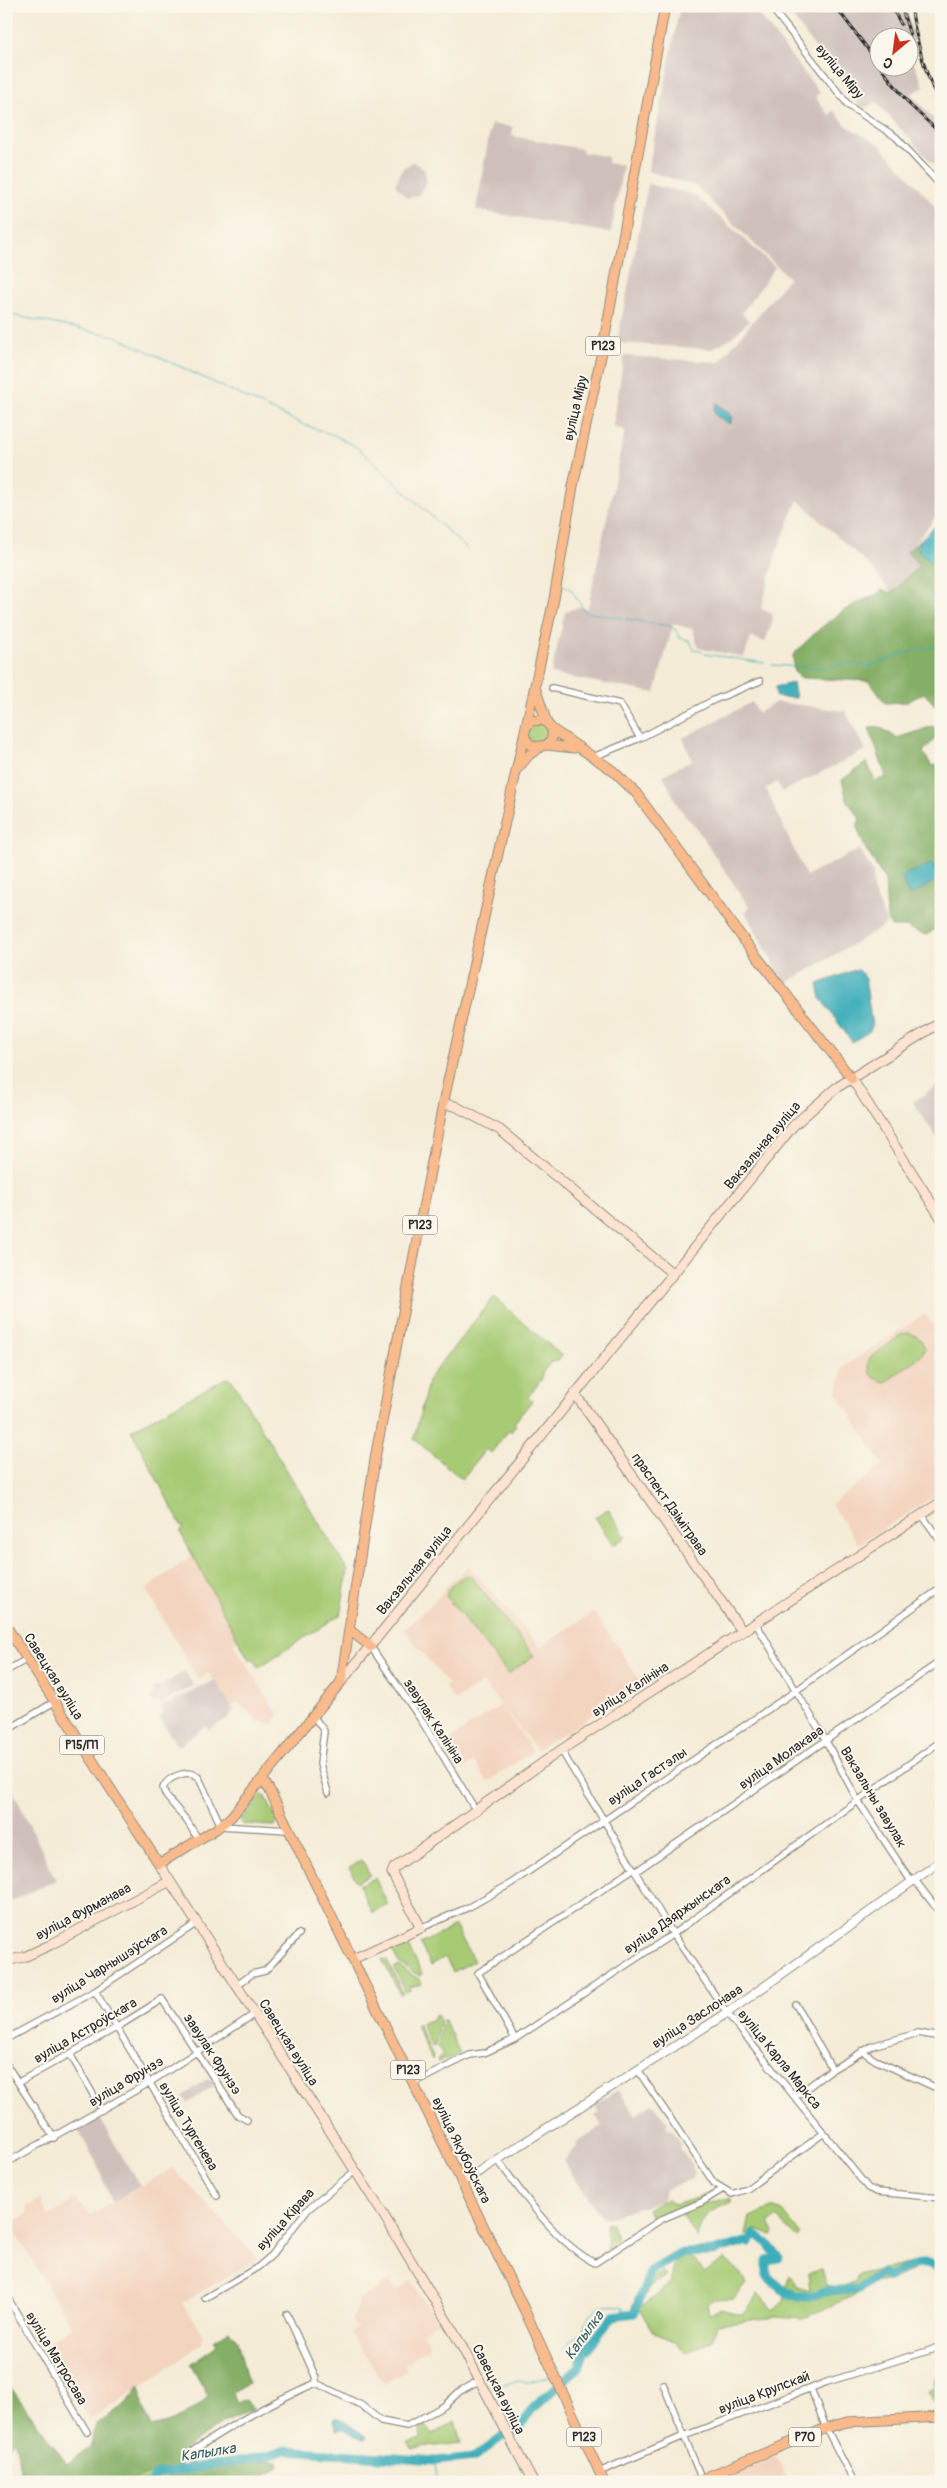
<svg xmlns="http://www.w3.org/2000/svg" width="947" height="2488" font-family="Pangolin,sans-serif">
  <rect width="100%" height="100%" fill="#fbf7ec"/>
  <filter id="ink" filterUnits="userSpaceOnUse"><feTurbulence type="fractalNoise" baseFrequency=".02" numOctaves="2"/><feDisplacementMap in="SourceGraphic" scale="10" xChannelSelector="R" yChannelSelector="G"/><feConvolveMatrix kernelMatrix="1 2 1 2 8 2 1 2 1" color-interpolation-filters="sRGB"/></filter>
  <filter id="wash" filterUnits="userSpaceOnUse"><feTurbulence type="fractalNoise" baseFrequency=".0096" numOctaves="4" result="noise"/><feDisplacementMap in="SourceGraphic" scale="20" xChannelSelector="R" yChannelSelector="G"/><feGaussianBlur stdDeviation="1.12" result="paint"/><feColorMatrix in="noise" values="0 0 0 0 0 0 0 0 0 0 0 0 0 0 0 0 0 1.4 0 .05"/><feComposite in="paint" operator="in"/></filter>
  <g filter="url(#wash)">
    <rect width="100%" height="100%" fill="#f5ecd7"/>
    <path fill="#f3d4bf" d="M925,1314L941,1337V1493L858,1544L831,1504L883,1465L837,1394L843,1367Z
      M193,1555L238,1640L233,1643L279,1716L272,1724L259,1721L239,1703L232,1707L209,1673L198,1680L146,1589Z
      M469,1566L540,1647L594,1612L642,1684L537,1750L503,1708L533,1751L488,1782L474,1762L462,1770L450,1748L452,1746L449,1740L501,1705L483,1683L455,1701L445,1687L448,1684L404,1630L440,1596L446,1586Z
      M173,2168L258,2259L182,2303L203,2334L202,2344L123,2399L92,2418L88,2417L43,2345L72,2327L10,2224L27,2214V2207L40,2199L49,2216L75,2199L91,2215Z
      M390,2281L396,2290L411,2281L438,2322L422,2332L427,2338L429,2347L405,2364L406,2371L384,2383L350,2333L357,2328L351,2319L355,2316L358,2300Z
      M776,2457L787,2480L797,2477L799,2482H716Z"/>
    <path fill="#cfc0bb" d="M680,6H752L820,93L815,97L829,115L834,111L847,126L880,145L935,206L939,205L941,207V511L908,552L920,565L892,594L870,566L798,500L776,553L761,609L772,613L773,620L765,642L751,637L744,657L698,648L693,629L673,624L655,693L551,674L565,612L578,607L588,608L625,430L613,427L624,356L719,362L789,278L695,186L648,171Z
      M784,6H906L915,47L910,50V38H880V68H910V54L924,87L911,94L941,127V173L876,102L867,108L860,107Z
      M491,124L513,127L512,136L582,149V152L608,157V163L623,165L611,233L476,210Z
      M413,162L424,169L427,181L418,196L407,198L395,185L403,168Z
      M648,184L695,195L775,267L742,313L749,321L731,338L712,349L617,343Z
      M752,702L758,713L776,702L845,711L866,750L782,792L777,782L766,789L806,876L860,849L873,873V890L887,924L785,984L745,912L750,908L695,826L679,808L663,775L692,760L683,738Z
      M941,1083V1144L913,1102Z
      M185,1672L194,1686L160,1704L158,1701L154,1703L151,1698L154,1694L152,1690Z
      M215,1680L234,1711L230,1714L231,1716L209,1730L205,1726L182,1743L183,1745L177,1746L159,1717L164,1714L160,1708Z
      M6,1776L56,1880L6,1904Z
      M209,2078L214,2086L188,2103L183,2096Z
      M618,2090L636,2115L653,2103L668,2123L666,2125L670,2130L672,2129L681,2145L680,2147L693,2167L695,2175L692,2176L694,2179L666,2189L662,2201L603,2219L563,2161L577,2147V2142L602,2126L595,2116L600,2113L594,2105Z
      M100,2119L140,2186L112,2203L95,2160L79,2132L81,2128Z"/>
    <path fill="#a7cb74" stroke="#697b50" d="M532,724H543L548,729V739L539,745L529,740L528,730Z
      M494,1297L562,1356L558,1361L551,1362L542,1373V1379L528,1397L532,1401L514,1423L516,1425L511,1432L509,1430L491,1453L486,1449L462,1479L414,1439L429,1378Z
      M908,1333C918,1335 921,1339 925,1348L921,1356L886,1382C872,1380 867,1372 869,1359L902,1334Z
      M226,1378L232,1380L348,1571L340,1615L259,1667L253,1658L249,1660L180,1532L183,1529L131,1430Z
      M608,1509L626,1537L613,1545L595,1517Z
      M470,1575L534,1656L508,1674L446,1596C450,1585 459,1577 470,1575Z
      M261,1795H264L278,1821L275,1826L241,1824L240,1821Z
      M362,1860L370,1875L357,1882L349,1867Z
      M375,1878L388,1905L372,1913L359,1885Z
      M455,1926L474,1961L453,1972L445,1957L431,1965L420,1944Z
      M405,1941L422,1973L420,1976L399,1963L391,1949Z
      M382,1959L387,1960L403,1993L400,1994Z
      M399,1966L420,1980L422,1984L410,1987L411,1990L406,1992L394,1968Z
      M437,2015L440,2020L435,2046L432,2047L421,2023L434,2019L433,2017Z
      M443,2020H445L460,2055L438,2062L437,2059L443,2056L437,2047Z
      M418,2024L433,2056L432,2060L416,2025Z
      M711,2193L712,2195L653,2221L647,2209L667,2199L675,2205Z
      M732,2197V2202C711,2211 703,2213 697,2237L681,2214L700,2205Z
      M772,2208L783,2212L801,2235L798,2238L776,2217L769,2224L774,2231L773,2235L756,2229L750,2236L746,2235L750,2217Z
      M611,2223L619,2243L607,2251L606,2224Z
      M685,2255L695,2260L704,2273L725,2259L741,2274L746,2284L734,2298L715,2299L707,2304L709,2313L722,2309L744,2315L758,2293L773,2310L784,2300L789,2275L798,2287L810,2291L808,2273L822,2269L826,2285L840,2287L855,2282L858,2275L915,2261L913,2270L889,2282H870L861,2292L802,2319L776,2317L717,2324L712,2341L686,2353L673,2341L653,2332L639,2308L655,2297L670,2283L675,2262Z
      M663,2273L666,2276L650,2286L647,2294L643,2297L650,2278Z
      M941,2385V2405L936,2406L928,2391Z
      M455,2421L461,2443L412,2449L407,2443L421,2439L420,2427L425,2425L433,2435Z
      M156,2465L187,2482H112Z"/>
    <path fill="#85af66" stroke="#586d48" d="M918,542L916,548L930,561L941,552V712L924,693L907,702L885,703L869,681L802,678L794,672L793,655C812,635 831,617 855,604C865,598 873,598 882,590L892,593L920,565L907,552Z
      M933,726L940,733L923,752L932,766L941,764V926L926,935L906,927H891L887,919L885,880L865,848L857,827L860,819L847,800L842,780L867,762L875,781L886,777L869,728L880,727L897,738Z
      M230,2330L237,2340L248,2383L233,2393L236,2402L246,2400L254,2409L223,2422L178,2454L182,2472L188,2471L185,2461L210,2468L256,2461H278L280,2465L254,2482H172L170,2477L152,2473L126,2482H6V2473L21,2477L15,2439L6,2452V2381L67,2464L90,2448L96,2425L128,2402L140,2386L142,2406L151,2427C174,2422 193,2414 208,2396L190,2364L217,2345L214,2340Z"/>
    <path fill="#3eaeba" stroke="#346c72" d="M717,403L733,417L730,424L715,415L714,408Z
      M941,521V552L930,562L918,552V542Z
      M793,683L796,698L776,697L775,687Z
      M941,863V878L909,896L901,876L931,864L933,867Z
      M859,970L865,977L872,1026L870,1031L852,1042L821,999L818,984L852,971Z
      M336,2416L367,2437L365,2440L342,2429L337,2430L334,2420Z"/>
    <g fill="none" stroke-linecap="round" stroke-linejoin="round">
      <path stroke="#3eaeba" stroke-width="1" d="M6,314L115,336L304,425L334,435L358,448L467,549
        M565,586L571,589L585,612L669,626L676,630L680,638L689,640L694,649L702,652
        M705,654L764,663
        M772,665L817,668L853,664L871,666L908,652L941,646
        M562,2348L583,2331C586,2309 603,2302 623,2307L624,2314
        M560,2377L566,2378
        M492,2385L522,2381L524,2383L551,2376
        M6,2435L10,2448L6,2452
        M436,2461L437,2482
        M6,2482H9
        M454,2482L462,2481"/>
      <path stroke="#3eaeba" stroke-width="9" d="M941,2372L938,2379L941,2406
        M151,2482L157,2474L268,2456L286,2450L436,2461L475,2457L500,2438L521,2426L532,2409L579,2367L584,2353L613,2316L634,2313L651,2271L682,2253L713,2252L745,2242H750L755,2234L767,2243L779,2258L767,2260V2275L771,2281L788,2293L798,2297H811L824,2291L859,2289L881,2273L888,2278C903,2267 924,2258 941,2269"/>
    </g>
  </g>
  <g filter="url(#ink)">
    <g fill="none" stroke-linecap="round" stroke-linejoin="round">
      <defs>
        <path id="minor" d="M770,6L849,106L896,137L941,186
          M552,688L620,704L640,738
          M593,757L640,738L714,700L760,681
          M922,1515L941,1542
          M755,1622L826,1741L858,1801L911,1881
          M371,1647L423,1723L475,1809
          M6,1671L27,1659
          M314,1717L324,1731L320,1764L328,1793
          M6,1731L54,1702
          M561,1750L673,1934L727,2013L868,2188L877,2192L941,2198
          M198,1839L187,1821L166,1796L163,1788C168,1776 190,1768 199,1778L221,1826L288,1830
          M635,1872L941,1661
          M914,1879L941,1914
          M421,1928L469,1907L510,1884L794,1692L941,1588
          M237,1985L252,1974L265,1971L299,1934
          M95,1991L217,2196
          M796,2005L832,2069
          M6,2039L95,1991L197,1923
          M515,2039L478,1973L633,1869
          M862,2051L875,2060L941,2090
          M70,2054L102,2110
          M6,2064L54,2138
          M637,2069L714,2183L732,2194L747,2189L824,2133
          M19,2082L116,2028L162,1999L238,2115L247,2120
          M414,2083L470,2055L484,2053L515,2039L673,1934L941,1741
          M795,2097L828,2072L872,2046L918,2033L941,2037
          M497,2159C522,2193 557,2244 595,2263L662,2219L702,2202L723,2189
          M6,2163L149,2083L256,2013
          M6,2295L87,2432
          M205,2298L258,2267L272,2255L306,2211L356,2170
          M287,2314L316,2378V2383
          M663,2384L702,2480
          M811,2389L826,2428L854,2482
          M194,2450C233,2424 273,2401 316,2383L361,2405L381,2421L407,2426L444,2406L460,2391L480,2380
          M599,2472L684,2436L827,2382L931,2350L941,2345"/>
        <path id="tertiary" d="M461,2183L727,2013L941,1861"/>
        <path id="secondary" d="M852,1079L941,1218
          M443,1104L455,1106L500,1130L673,1274
          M575,1394L742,1631
          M341,1682L794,1125L836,1088L941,1022
          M159,1864L383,2214L460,2343L533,2482
          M353,1959L421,1928L392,1873L394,1868L561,1750L941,1502
          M6,1961L24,1957L50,1945L170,1881"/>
        <path id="primary" d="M536,690L547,723
          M552,729L612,770L636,793L744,940L852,1079
          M524,735L528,743L535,747L547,745L552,738V729L544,720L531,721L526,727
          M547,745L574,748
          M519,767L529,755L539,748
          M6,1626L159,1864L216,1829L231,1817L341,1682L376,1453L443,1104L554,599L573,486L603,347L665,6
          M351,1631L371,1647
          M262,1779L269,1789L524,2309L604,2482
          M694,2482L826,2428L847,2422L941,2417"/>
      </defs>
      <use href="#minor" stroke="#908c81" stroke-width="8"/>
      <use href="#tertiary" stroke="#908c81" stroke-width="10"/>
      <use href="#secondary" stroke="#908c81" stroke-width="11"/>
      <use href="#primary" stroke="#908c81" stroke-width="11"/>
      <use href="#minor" stroke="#fff" stroke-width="5.5"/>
      <use href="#tertiary" stroke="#fff" stroke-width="8"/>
      <use href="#secondary" stroke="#fde4d1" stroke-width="9"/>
      <use href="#primary" stroke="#fabb8c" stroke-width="9"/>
      <defs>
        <path id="rail" d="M835,6L880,65
          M891,6L901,24
          M901,6L910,35
          M911,6C916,40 925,75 941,106
          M881,68L910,105L941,134"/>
      </defs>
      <use href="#rail" stroke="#2b2b2b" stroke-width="3"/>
      <use href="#rail" stroke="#fbf7ec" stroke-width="1" stroke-dasharray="4" stroke-linecap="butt"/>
    </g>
  </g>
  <g text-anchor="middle" stroke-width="4" stroke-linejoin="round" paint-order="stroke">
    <g fill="#fbf7ec" stroke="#696865" stroke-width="1">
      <rect x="585.5" y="336.5" width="35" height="19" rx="4"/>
      <rect x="402.5" y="1215.5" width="35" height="19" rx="4"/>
      <rect x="59.5" y="1735.5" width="45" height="19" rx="4"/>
      <rect x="390.5" y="2060.5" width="35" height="19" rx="4"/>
      <rect x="566.5" y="2427.5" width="35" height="19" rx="4"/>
      <rect x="789" y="2427.5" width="32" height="19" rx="4"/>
    </g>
    <g font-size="12" font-weight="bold" fill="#2b2b2b">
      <text x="603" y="350">Р123</text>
      <text x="420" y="1229">Р123</text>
      <text x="82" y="1749">Р15/П1</text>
      <text x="408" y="2074">Р123</text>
      <text x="584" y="2441">Р123</text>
      <text x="805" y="2441">Р70</text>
    </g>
    <g font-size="14" fill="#2b2b2b" stroke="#fbf7ec">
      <text transform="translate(840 71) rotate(50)" y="5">вуліца Міру</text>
      <text transform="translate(575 408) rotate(-77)" y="5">вуліца Міру</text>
      <text transform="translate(762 1145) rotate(-50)" y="5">Вакзальная вуліца</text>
      <text transform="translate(670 1504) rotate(55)" y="5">праспект Дзімітрава</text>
      <text transform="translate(414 1570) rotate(-51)" y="5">Вакзальная вуліца</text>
      <text transform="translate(54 1676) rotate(58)" y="5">Савецкая вуліца</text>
      <text transform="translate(630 1689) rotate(-33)" y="5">вуліца Калініна</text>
      <text transform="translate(434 1721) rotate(57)" y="5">завулак Калініна</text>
      <text transform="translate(781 1757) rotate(-35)" y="5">вуліца Молакава</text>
      <text transform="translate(647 1776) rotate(-34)" y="5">вуліца Гастэлы</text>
      <text transform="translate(874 1797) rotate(59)" y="5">Вакзальны завулак</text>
      <text transform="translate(83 1911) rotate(-28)" y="5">вуліца Фурманава</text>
      <text transform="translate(677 1914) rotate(-35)" y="5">вуліца Дзяржынскага</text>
      <text transform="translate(109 1964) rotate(-32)" y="5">вуліца Чарнышэўскага</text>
      <text transform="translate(697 2016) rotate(-33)" y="5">вуліца Заслонава</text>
      <text transform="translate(85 2030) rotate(-30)" y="5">вуліца Астроўскага</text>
      <text transform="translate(289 2042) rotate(58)" y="5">Савецкая вуліца</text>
      <text transform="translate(213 2054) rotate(57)" y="5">завулак Фрунзэ</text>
      <text transform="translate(780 2059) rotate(51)" y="5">вуліца Карла Маркса</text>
      <text transform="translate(126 2081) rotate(-31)" y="5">вуліца Фрунзэ</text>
      <text transform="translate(189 2126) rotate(59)" y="5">вуліца Тургенева</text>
      <text transform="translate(462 2150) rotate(64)" y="5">вуліца Якубоўскага</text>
      <text transform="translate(285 2219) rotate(-48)" y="5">вуліца Кірава</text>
      <text transform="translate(57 2358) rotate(59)" y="5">вуліца Матросава</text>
      <text transform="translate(499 2389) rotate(63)" y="5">Савецкая вуліца</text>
      <text transform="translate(764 2392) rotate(-21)" y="5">вуліца Крупскай</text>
    </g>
    <g font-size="15" font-style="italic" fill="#335f64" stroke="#fbf7ec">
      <text transform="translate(584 2335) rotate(-54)" y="5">Капылка</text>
      <text transform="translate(208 2452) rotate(-9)" y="5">Капылка</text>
    </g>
  </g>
  <rect width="947" height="2488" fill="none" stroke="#fbf7ec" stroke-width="25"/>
  <g transform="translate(894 52) rotate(209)"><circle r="24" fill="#fbf7ec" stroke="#a8a59f"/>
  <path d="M0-4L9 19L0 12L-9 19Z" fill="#c8321e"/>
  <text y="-8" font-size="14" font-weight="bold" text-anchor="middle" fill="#2b2b2b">С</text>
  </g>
</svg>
